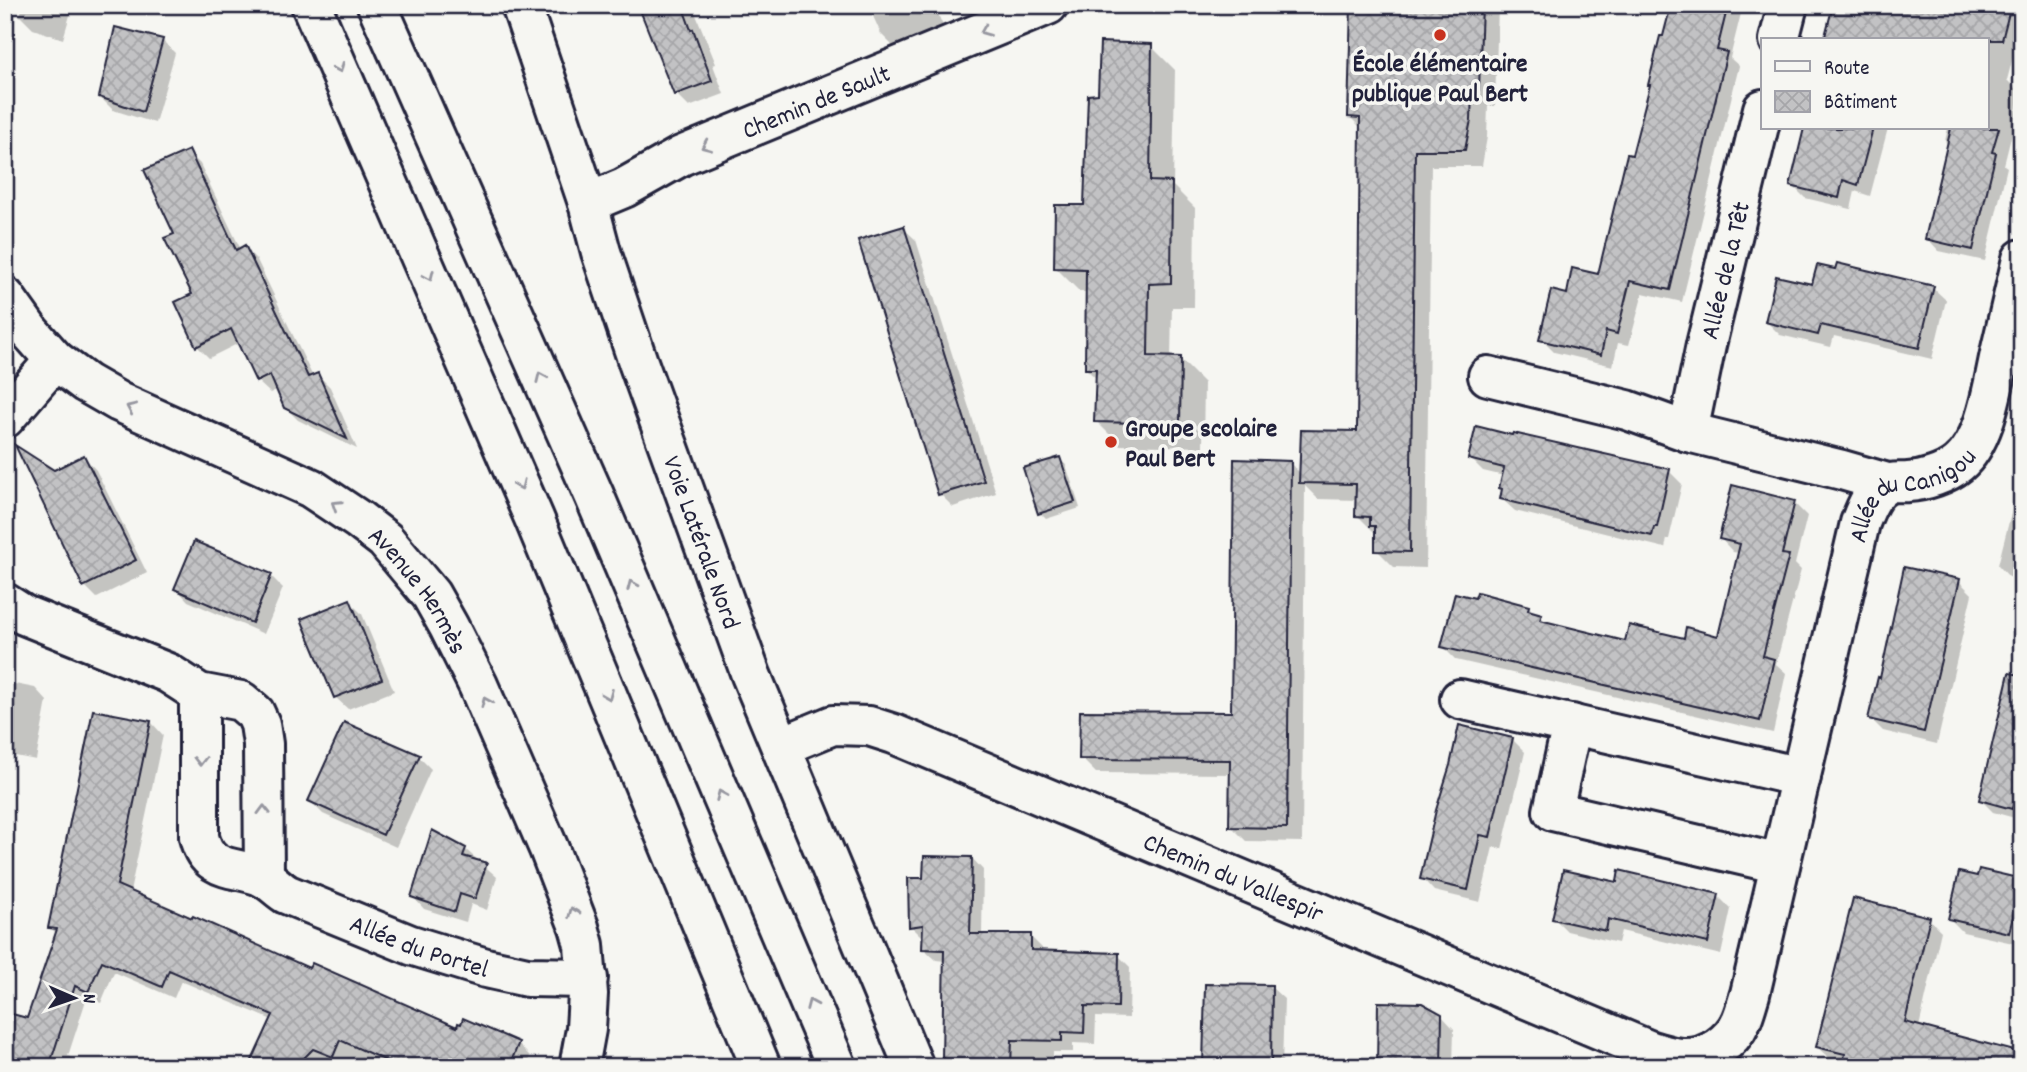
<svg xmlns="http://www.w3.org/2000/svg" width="2027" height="1072" font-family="Dekko,sans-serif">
  <defs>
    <pattern id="building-cross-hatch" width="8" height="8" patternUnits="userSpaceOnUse" patternTransform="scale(1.75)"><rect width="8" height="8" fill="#c2c2c4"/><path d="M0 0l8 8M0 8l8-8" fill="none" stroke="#a6a6a9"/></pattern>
  </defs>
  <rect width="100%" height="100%" fill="#f6f6f2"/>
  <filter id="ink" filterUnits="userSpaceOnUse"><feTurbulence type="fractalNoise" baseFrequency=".0143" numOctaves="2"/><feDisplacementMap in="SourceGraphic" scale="14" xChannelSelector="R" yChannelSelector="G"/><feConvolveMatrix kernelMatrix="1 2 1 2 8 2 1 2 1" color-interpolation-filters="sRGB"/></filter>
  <g filter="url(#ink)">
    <path fill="#0003" d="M23,5H73L63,39L33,29L20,16Z
      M640,5H692L716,64L713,65L724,94L689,107L676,94Z
      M868,5H934L943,26L893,46L881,34Z
      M1352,5H1498L1495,106H1488L1487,137L1482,166H1431L1426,568L1394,567L1377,550V532H1374L1357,515V500L1318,499L1305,486L1302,842L1246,841L1231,826L1232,774L1096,773L1081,758L1233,714L1290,463L1301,474L1358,433L1362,129L1350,117Z
      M1672,5H1743L1730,58L1739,66L1682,302L1643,293L1629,345L1618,343L1613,366L1554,352L1541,339L1568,296L1599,276L1633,157Z
      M2022,5V23L2007,80L2020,93L2016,112L2017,113L2004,165L2007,167L1985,261L1939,251L1927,238L1949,145L1945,141L1948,128H1987V40H1826L1835,6Z
      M162,40L175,53L155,123L113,110L100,97Z
      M1151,46L1175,70L1173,186L1195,208L1194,307H1172L1171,359H1180L1204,383L1203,447L1120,445L1096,421L1097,379L1086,369L1087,292H1080L1056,268L1086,207L1099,96Z
      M1806,128H1888L1870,196L1855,191L1851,209L1805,198L1792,185Z
      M188,152L200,164L241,250L245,248L257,260L313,377L318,375L330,387L357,449L298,420L285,407L278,389L270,393L257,381L239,343L209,358L197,346L194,295L176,235Z
      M903,228L916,240L996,493L953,507L940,494Z
      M1813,287L1933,288L1946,300L1932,359L1834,336L1831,347L1780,335L1767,322Z
      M84,457L96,470L147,573L97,598L85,586L53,472Z
      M1470,458L1669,471L1682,484L1669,539H1667L1665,548L1515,511L1502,499L1504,476L1483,471Z
      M1059,459L1066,465L1080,508L1046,519L1040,513Z
      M2017,490L2021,492L2022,490V580L2009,577L1998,565Z
      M1794,503L1807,516L1795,564L1801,570L1776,664L1786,673L1773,733L1456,660L1443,647L1476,600L1528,607L1549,624L1627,643L1719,638L1739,553L1733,552L1721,539Z
      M271,576L283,588L264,634L188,601L176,588Z
      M1959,581L1972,594L1937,744L1883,731L1870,718Z
      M349,601L362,614L394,691L348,709L335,697Z
      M5,682L35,688L47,701L36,760L5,754Z
      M151,722L163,735L130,892L309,970L458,1029L518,1044L530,1056L526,1067H388L371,1060L369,1067H247L254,1060L272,1020L181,981L174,998L114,972L101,1003L87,997L68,1056L72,1058L81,1067H5L28,1020L57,934L50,927Z
      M1512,739L1525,752L1502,849L1493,847L1480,902L1434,891L1422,878Z
      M2022,739V820L1993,812L1980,799Z
      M419,757L431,769L396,847L323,814L310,801Z
      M465,849L497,877L487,910L471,904L466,922L424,909L413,897Z
      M972,858L983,870L982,935L1030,936L1042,948V952L1118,955L1130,967L1129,1018L1096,1017L1095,1044L1073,1043V1052H1053V1067H947L945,961L936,960L924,949L923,938L911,926L925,879Z
      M1980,871L2022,881V945L1963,932L1950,919L1979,879Z
      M1618,884L1718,896L1731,909L1721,955L1621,931L1618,943L1567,931L1554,918Z
      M1929,919L1941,931L1919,1027L1845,1063L1830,1059L1817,1047Z
      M1271,987L1284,999L1282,1067H1206Z
      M1441,1015L1454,1029L1453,1067H1378Z
      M1479,1065L1525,1066V1067H1479Z"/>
    <path fill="url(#building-cross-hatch)" stroke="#22223b" stroke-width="2" d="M638,5H682L691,30L693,29L712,81L674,95Z
      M1351,5H1482L1479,90H1472L1471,120L1465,150H1415L1410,552L1375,551V526H1370V517L1355,516L1356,484L1299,483L1301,430L1357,431L1360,118L1348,117Z
      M1671,5H1728L1717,50L1727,52L1670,290L1630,281L1617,334L1606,331L1601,355L1539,340L1551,290L1567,294L1572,268L1598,274L1627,154L1632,155L1650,85H1648L1660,36H1663Z
      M1833,5H2011L2002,40H1824Z
      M115,27L163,39L143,112L99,97Z
      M1100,42L1152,44L1150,181L1172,182L1171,283L1149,284L1148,356L1181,357L1180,424L1094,422L1096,369H1085L1086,269L1054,268L1055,205H1084L1088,95L1098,94Z
      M1804,128H1873L1858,185L1843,180L1839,198L1790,186Z
      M1951,128H1999L1992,152L1996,153L1973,250L1925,239Z
      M189,150L236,250L245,245L308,377L318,373L347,439L284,408L270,375L256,382L231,329L196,347L175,302L192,294L164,238L174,234L144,170Z
      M904,226L984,481L938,495L858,240Z
      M1837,263L1934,286L1919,348L1821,325L1818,335L1765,322L1776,276L1812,284L1817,265L1835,269Z
      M1476,426L1512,435L1513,433L1670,469L1657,527H1654L1652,536L1500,499L1502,489L1499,488L1504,468L1468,459Z
      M15,445L54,470L84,455L136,560L83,587Z
      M1060,457L1075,502L1038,514L1023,468Z
      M1234,459L1291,461L1287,828L1229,827L1230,760L1079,759L1080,711L1231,712Z
      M1732,485L1795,501L1782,554L1789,555L1763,656L1774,659L1760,721L1441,647L1455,593L1475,598L1477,592L1529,606L1528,610L1542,614L1540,620L1625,641L1629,625L1684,638L1686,627L1718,636L1740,544L1719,539Z
      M194,541L272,574L252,623L174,589Z
      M1904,567L1960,579L1924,732L1868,719L1878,677L1880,678Z
      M350,599L382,679L334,698L301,619Z
      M2009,673L2022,675V802L2015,800L2012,809L1979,800Z
      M93,710L151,721L117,885L192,918L193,916L309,968L312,963L457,1027L458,1023L461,1024L463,1018L519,1042L509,1067H400L340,1040L333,1057L313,1049L295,1067H249L273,1015L169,970L162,987L102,961L88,992L75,986L49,1067H5V1012L27,1018L57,929L48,928Z
      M344,722L420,755L383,835L308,801Z
      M1459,725L1513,738L1490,837L1480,835L1468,890L1420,879L1436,810L1450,765Z
      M432,830L466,848L463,856L487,863L475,899L460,894L455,912L411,897Z
      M924,856L972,857L970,934H1031V950L1119,953L1118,1007L1085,1006L1084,1033L1062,1032V1041L1012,1040L1011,1067H944V1058H942L944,950L922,949L923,925L909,927L908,878H923Z
      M1979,869L2022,879L2009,933L1948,919L1959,872L1977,876Z
      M1563,870L1617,882L1619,870L1719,894L1708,943L1608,919L1606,931L1552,919Z
      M1853,898L1930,917L1905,1022L2022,1053V1067H1842L1845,1054L1816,1047Z
      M1205,984L1272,985L1271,1067H1203Z
      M1378,1002L1422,1003L1442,1014L1441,1067H1377Z"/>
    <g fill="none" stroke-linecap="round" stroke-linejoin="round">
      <defs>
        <g id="minor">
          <path id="s1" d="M521,5L588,203L601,252L638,362L751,675L914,1067"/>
          <path d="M1779,40L1788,5"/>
          <path id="s2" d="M588,203L624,188L681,156L1048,5"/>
          <path id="s3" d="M5,297L30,332L55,360L86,383L119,402L311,488L359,520L385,540L431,595L449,627L478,685L549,849L579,927L584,945L588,994L586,1029L579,1067"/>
          <path d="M1488,376L1627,410L1688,432L1842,470L1887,483"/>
          <path d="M5,418L55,360"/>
          <path id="s4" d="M1688,432L1706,345L1763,109"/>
          <path d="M5,603L24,615L168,673L199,693L241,701L255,713L260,724L263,744L264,878"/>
          <path id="s5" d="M199,693V837C208,874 236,865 263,877C271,881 278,889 286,894L411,945L486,968L527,977L588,978"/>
          <path d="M1460,699L1801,777"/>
          <path d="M1572,724L1553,811L1780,864"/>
          <path id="s6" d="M782,746L833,725L869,726L894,734L1651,1051C1662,1054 1673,1058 1684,1058C1707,1059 1732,1042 1741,1021C1745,1012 1747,1003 1750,994L1860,523C1865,510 1872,490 1887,484C1893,481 1902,483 1908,482C1925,481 1946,474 1958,464C1987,440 1993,383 2001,349C2008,319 2015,289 2022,259"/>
        </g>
        <path id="trunk" d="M311,5L534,518L761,1067
          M377,5L594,495L837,1067"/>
      </defs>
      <use href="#minor" stroke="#22223b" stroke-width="44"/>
      <use href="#trunk" stroke="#22223b" stroke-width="44"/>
      <use href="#minor" stroke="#f6f6f2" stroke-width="38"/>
      <use href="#trunk" stroke="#f6f6f2" stroke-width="38"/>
    </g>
    <defs><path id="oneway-chevron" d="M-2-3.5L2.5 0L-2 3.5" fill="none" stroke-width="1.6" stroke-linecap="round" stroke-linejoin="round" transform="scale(1.75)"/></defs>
    <g stroke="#9797a0">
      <use href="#oneway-chevron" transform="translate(985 31) rotate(158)"/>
      <use href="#oneway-chevron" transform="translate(339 68) rotate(66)"/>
      <use href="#oneway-chevron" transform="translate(706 146) rotate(157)"/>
      <use href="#oneway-chevron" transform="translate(429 276) rotate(66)"/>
      <use href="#oneway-chevron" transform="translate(541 377) rotate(-114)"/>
      <use href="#oneway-chevron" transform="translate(131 408) rotate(-156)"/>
      <use href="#oneway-chevron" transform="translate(520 485) rotate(66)"/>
      <use href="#oneway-chevron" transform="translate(336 505) rotate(-147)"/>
      <use href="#oneway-chevron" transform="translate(632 585) rotate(-113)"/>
      <use href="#oneway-chevron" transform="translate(608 695) rotate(68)"/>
      <use href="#oneway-chevron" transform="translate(486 702) rotate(-113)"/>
      <use href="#oneway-chevron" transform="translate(200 761) rotate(90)"/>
      <use href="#oneway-chevron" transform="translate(721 795) rotate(-113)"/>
      <use href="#oneway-chevron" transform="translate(264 810) rotate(-91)"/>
      <use href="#oneway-chevron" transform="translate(573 912) rotate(-112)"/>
      <use href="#oneway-chevron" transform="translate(811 1004) rotate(-113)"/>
    </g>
  </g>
  <g fill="#c8321e" stroke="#f6f6f2" stroke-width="2.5">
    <circle cx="1440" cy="35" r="7"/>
    <circle cx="1111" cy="442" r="7"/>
  </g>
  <g text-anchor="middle" stroke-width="7" stroke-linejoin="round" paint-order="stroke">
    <g font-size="26" font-weight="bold" fill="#22223b" stroke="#f6f6f2">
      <text x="1440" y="71">École élémentaire<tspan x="1440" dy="30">publique Paul Bert</tspan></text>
      <text x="1125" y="436" text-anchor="start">Groupe scolaire<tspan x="1125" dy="30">Paul Bert</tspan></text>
    </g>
    <g font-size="26" fill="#22223b" stroke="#f6f6f2">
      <text dy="9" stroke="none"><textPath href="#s2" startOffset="250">Chemin de Sault</textPath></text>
      <text dy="9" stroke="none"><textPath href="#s4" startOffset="166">Allée de la Têt</textPath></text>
      <text dy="9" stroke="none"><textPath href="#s6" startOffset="1617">Allée du Canigou</textPath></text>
      <text dy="9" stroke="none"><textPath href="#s1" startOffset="567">Voie Latérale Nord</textPath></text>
      <text dy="9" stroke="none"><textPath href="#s3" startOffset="518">Avenue Hermès</textPath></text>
      <text dy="9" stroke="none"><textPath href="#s6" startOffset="486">Chemin du Vallespir</textPath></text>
      <text dy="9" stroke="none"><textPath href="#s5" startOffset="397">Allée du Portel</textPath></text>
    </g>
  </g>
  <rect width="2027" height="1072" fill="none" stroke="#f6f6f2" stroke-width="28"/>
  <rect x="14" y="14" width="1999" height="1044" fill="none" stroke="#22223b" stroke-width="2.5" filter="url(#ink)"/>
  <rect x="1761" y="38" width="228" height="91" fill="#f6f6f2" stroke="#a1a1a9" stroke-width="2"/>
  <rect x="1775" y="61" width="35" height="10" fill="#f6f6f2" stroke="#a1a1a9" stroke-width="2"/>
  <text x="1824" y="74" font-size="21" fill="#22223b">Route</text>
  <rect x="1775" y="91" width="35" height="21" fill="url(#building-cross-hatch)" stroke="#a1a1a9" stroke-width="2"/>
  <text x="1824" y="108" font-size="21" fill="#22223b">Bâtiment</text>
  <g transform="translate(74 998) rotate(92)" stroke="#f6f6f2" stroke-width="5" paint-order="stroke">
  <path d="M0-5L12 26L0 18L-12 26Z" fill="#22223b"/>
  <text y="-10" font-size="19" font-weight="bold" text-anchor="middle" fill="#22223b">N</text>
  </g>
</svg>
